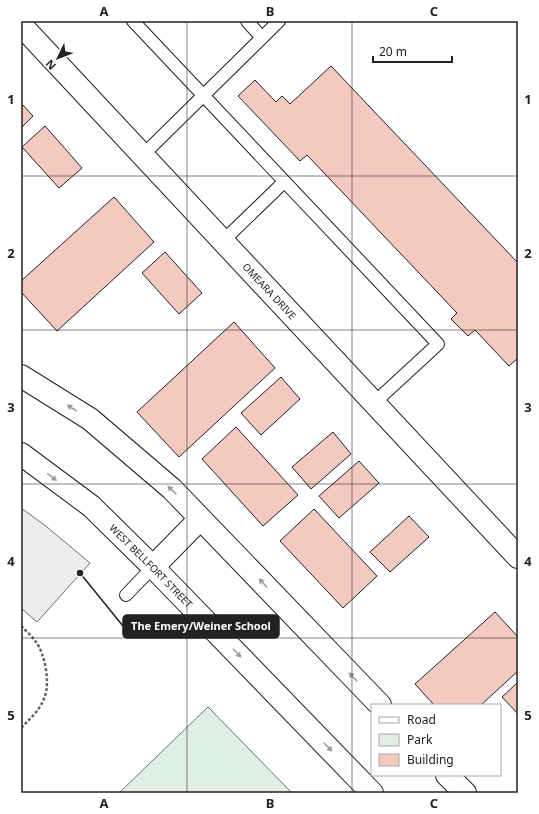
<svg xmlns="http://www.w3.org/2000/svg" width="539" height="814" font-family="'Noto Sans',sans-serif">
  <rect width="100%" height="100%" fill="#fff"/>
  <path fill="#e0efe3" stroke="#6f6f6f" d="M208,707L292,793H119Z"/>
  <path fill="#ededed" stroke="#6f6f6f" d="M21,508L47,527L90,563L37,622L21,608Z"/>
  <path fill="#f3c9c0" stroke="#222" d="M331,66L518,263V358L509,366L475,330L468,336L451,319L457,313L307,155L300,161L238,96L255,80L276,102L282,96L290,104Z
    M21,103L33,116L21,128Z
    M45,126L82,168L59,188L22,147Z
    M114,197L154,242L57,331L21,292V281Z
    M165,252L202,293L179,314L142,273Z
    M234,322L275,368L179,457L137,412Z
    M281,377L300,399L261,435L241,413Z
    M236,427L298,495L263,526L202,459Z
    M333,432L351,454L311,489L292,467Z
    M359,461L379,483L339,518L319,496Z
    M314,509L377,576L343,608L280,541Z
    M409,516L429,537L390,572L370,552Z
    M495,612L518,637V671L481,705H434L415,684Z
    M518,682V714L502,697Z"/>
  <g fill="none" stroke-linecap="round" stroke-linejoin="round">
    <defs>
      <path id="lane" d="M133,21L438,344L374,403
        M247,21L262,38
        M143,155L279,21
        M223,241L284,182
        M126,595L153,567"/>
      <g id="street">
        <path id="s1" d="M21,25L518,557"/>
      </g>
      <g id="secondary">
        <path d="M21,376L90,419L172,489L380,705"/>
        <path id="s2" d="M21,454L91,506L153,567L372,793"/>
        <path d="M153,567L200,519"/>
        <path d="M447,775L465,793"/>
      </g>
    </defs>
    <use href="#lane" stroke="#222" stroke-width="14"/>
    <use href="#street" stroke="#222" stroke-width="24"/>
    <use href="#secondary" stroke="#222" stroke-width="24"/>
    <path stroke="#646464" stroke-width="2.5" stroke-dasharray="3 2" stroke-linecap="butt" d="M21,626C26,631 32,636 36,642C45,654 50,682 45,696C41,709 30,719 21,728"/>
    <use href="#lane" stroke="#fff" stroke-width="12"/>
    <use href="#street" stroke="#fff" stroke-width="22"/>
    <use href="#secondary" stroke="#fff" stroke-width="22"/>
  </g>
  <defs><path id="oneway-solid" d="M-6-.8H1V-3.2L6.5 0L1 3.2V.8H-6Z"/></defs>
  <g fill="#9c9c9c">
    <use href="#oneway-solid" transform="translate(72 408) rotate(-148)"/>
    <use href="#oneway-solid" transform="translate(52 477) rotate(37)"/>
    <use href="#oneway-solid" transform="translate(172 490) rotate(-137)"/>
    <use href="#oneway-solid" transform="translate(263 583) rotate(-134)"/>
    <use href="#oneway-solid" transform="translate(237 653) rotate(46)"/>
    <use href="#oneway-solid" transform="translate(353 677) rotate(-134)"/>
    <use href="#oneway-solid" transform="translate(328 747) rotate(46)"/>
  </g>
  <path fill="none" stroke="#222" stroke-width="1" stroke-opacity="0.55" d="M187,21V793M352,21V793M21,176H518M21,330H518M21,484H518M21,638H518"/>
  <g text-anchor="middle" stroke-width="3" stroke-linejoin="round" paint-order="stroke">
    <g font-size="10" fill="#222" stroke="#fff">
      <text dy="4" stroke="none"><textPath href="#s1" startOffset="364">OMEARA DRIVE</textPath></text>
      <text dy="4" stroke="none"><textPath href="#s2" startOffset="172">WEST BELLFORT STREET</textPath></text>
    </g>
  </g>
  <path fill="none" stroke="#222" stroke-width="1.5" d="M80 573L123 626"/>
  <circle fill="#222" stroke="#fff" stroke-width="1.5" cx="80" cy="573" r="4"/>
  <rect fill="#222" stroke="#222" stroke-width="1.5" x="123" y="615" width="156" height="23" rx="4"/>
  <g font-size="11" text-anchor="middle" font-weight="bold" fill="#fff">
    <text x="201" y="630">The Emery/Weiner School</text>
  </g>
  <rect width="539" height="814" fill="none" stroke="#ffffff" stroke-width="44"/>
  <rect x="371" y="704" width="130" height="72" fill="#ffffff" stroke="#a7a7a7"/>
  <rect x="379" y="717" width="20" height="6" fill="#ffffff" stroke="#a7a7a7"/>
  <text x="407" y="724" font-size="12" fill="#222222">Road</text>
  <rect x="379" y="734" width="20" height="12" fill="#e0efe3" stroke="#a7a7a7"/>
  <text x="407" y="744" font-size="12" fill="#222222">Park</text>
  <rect x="379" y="754" width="20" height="12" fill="#f3c9c0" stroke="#a7a7a7"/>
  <text x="407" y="764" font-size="12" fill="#222222">Building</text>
  <g transform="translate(58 58) rotate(227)" stroke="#ffffff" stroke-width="3" paint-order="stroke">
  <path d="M0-3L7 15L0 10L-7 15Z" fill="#222222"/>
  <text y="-6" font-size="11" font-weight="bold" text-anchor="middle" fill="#222222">N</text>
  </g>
  <path d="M373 56v6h79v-6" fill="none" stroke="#222222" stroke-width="2"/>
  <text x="379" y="56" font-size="12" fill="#222222" stroke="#ffffff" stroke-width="3" paint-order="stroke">20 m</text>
  <rect x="22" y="22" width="495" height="770" fill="none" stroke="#222" stroke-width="1.5"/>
  <g font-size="13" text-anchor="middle" font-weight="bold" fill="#222">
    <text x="104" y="16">A</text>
    <text x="270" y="16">B</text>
    <text x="434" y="16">C</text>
    <text x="11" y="104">1</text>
    <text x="528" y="104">1</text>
    <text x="11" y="258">2</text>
    <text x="528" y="258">2</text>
    <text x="11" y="412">3</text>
    <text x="528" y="412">3</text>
    <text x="11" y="566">4</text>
    <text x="528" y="566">4</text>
    <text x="11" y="720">5</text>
    <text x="528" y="720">5</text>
    <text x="104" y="808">A</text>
    <text x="270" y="808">B</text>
    <text x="434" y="808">C</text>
  </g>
</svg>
